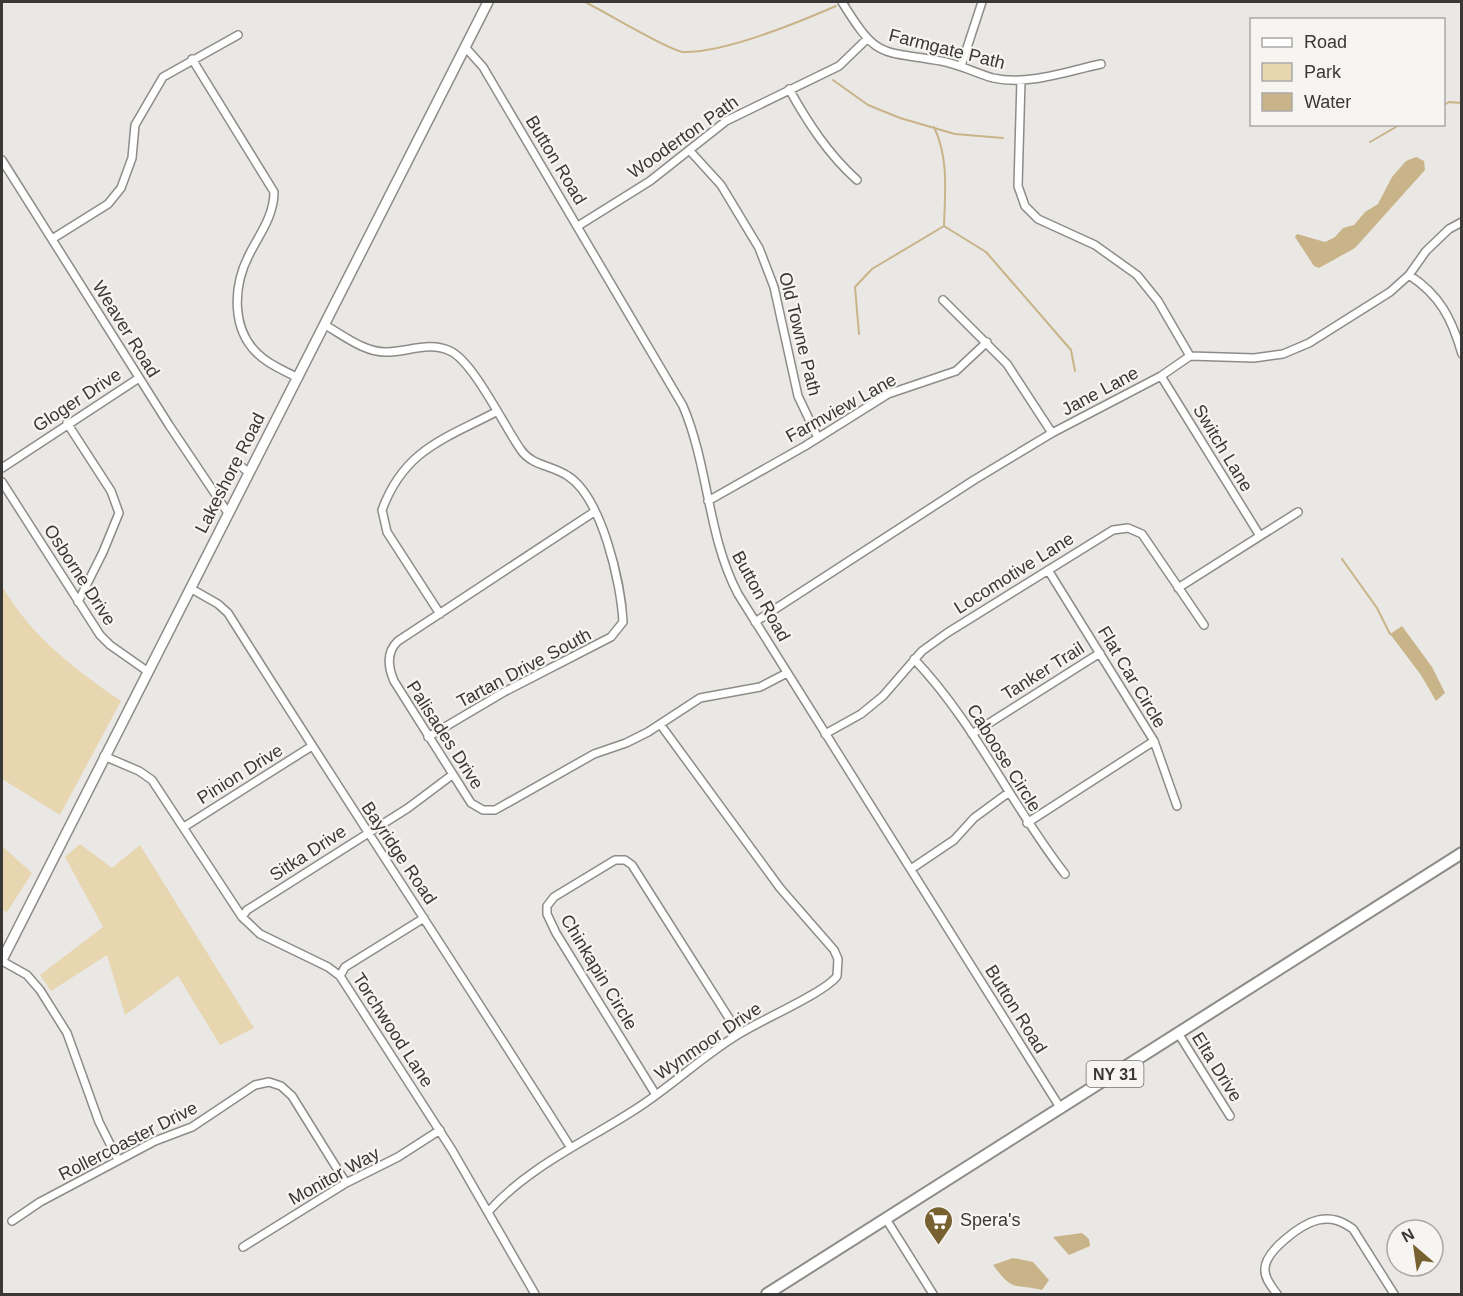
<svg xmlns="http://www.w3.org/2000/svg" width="1463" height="1296" font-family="Arial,sans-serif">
  <rect width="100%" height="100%" fill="#eae8e4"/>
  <path fill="#e8d6b1" d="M2,586C31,636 74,669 121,701L60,815L2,779Z
    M80,844L112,868L140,845L254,1028L220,1045L178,976L125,1015L107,955L51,991L40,975L103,927L65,857Z
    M2,846L32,873L7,912L2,910Z"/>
  <path fill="#c9b388" d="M1416,157L1424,161L1425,170L1355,248L1319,268L1314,266L1295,237L1297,234L1325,242L1335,237L1343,228L1354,225L1365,212L1378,204L1392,177L1406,161Z
    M1402,626L1432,667L1445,693L1436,701L1421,675L1390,634Z
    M1082,1233L1089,1239L1090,1246L1069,1255L1053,1237Z
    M1013,1258L1033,1262L1049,1280L1042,1290C1013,1283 1014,1293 993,1265Z"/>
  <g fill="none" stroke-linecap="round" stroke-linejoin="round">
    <path stroke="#c9b388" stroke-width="2" d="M585,2C602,10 669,51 683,52C724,53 797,23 836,6
      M848,3L851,2
      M833,80L868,105L900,118L955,134L1003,138
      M1444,105L1449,102L1462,103
      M934,127C949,158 945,193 944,226
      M1370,142L1401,124
      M859,334L855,287L872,269L944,226L986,252L1071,350L1075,371
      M1342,559L1377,608L1390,634"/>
    <defs>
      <path id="street" d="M842,2C878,60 879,50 941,61C959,64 975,73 993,78C1028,86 1067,71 1101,64
        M465,47L483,67L683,406C709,467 707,535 738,594L1061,1109
        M192,59L274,192C274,216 259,235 249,255C233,286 231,329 258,354C269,365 285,371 298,378
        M961,66L982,2
        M1021,80L1018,186L1025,206L1038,219L1095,245L1137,275L1158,301L1190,356
        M789,89C808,123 828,154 857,180
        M690,151L721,185L759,248L774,287L798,396L818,438
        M2,160L169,425L228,513
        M578,226L650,181L726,121L839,66L867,39
        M52,239L108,204L121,188L132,158L135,125L163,77L238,35
        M1409,275C1440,295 1452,319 1462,354
        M943,300L1007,364L1052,433
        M325,325C343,335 365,353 387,352C407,352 430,341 450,351C473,361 504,426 521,450C532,466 552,465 568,476C602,498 621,583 623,622L611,637L504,692L428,737
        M1161,376L1260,536
        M67,423L111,491L119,513L103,552L78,602
        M236,462L249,473
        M2,468L139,378
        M2,482L100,635L110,645L147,671
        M708,501L805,446L888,394L956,371L987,342
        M594,512L398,641C386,652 388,667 394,681L471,803L483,810H495L594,754L626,743L648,732L700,698L760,687L787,673
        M1048,570L1154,741L1177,806
        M190,588L218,604L228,613C341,793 458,969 571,1148
        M1178,588L1298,512
        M440,614L387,532L382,510C404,450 444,439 496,412
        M755,622L974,480L1052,433L1161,376L1190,356L1254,358L1283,354L1309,343L1390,292L1409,275L1426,251L1449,229L1462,222
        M914,659C975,723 1011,805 1065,874
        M825,734L861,714L883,696L922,651L947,633L1113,530L1128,528L1142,534L1204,625
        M972,734L1100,653
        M104,756L139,771L152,780L242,917L260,934L328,967L340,976L452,1150L535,1294
        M1027,823L1154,741
        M184,827L312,746
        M911,869L954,840L974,818L1008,793
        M242,917L247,910L408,808L452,775
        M2,961L27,975L40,990L67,1033L99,1122L118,1160
        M340,976L345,967L424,918
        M1178,1033L1230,1116
        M656,1095L556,933L547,914V906L554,897L615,860H625L632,865L739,1034
        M489,1211C529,1166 589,1140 639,1107C674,1084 704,1055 739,1034C761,1020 826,992 837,976L838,959L834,950L780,888L660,724
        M886,1219L933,1294
        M12,1221L40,1202L155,1141L192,1127L255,1085L269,1082L281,1086L292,1096L346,1183
        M243,1247L346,1183L398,1157L440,1130
        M1277,1294C1272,1287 1264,1278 1265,1269C1265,1251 1301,1224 1318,1220C1332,1217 1342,1221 1353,1229L1394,1294"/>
      <path id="secondary" d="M2,960L488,2"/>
      <path id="primary" d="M767,1294L1462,853"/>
    </defs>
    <use href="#street" stroke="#8e8c88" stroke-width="10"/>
    <use href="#secondary" stroke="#8e8c88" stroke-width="12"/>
    <use href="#primary" stroke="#8e8c88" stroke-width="14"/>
    <use href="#street" stroke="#fff" stroke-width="7"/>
    <use href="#secondary" stroke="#fff" stroke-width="9"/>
    <use href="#primary" stroke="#fff" stroke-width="10"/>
  </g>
  <defs>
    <symbol id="supermarket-pin" viewBox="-11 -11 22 30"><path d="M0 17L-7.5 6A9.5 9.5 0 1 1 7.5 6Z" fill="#786131" stroke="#f7f5f1"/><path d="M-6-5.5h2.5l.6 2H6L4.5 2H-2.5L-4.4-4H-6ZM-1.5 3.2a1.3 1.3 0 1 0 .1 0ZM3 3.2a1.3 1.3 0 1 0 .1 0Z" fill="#fff"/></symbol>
  </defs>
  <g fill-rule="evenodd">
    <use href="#supermarket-pin" x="922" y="1204" width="33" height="45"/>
  </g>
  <g text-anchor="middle" stroke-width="4.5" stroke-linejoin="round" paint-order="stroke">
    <rect fill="#f7f5f1" stroke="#72716f" stroke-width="1.5" x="1086.5" y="1061" width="57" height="26" rx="4.5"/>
    <g font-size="16" font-weight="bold" fill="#393837">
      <text x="1115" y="1080">NY 31</text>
    </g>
    <g font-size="18" fill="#393837" stroke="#f7f5f1">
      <text transform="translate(947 49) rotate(14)" y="6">Farmgate Path</text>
      <text transform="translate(683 137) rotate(-35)" y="6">Wooderton Path</text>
      <text transform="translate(556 160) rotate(59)" y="6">Button Road</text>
      <text transform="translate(126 329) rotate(58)" y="6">Weaver Road</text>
      <text transform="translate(800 334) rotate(76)" y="6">Old Towne Path</text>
      <text transform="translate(1100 391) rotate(-28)" y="6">Jane Lane</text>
      <text transform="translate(77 400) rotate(-33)" y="6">Gloger Drive</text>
      <text transform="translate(841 408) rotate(-29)" y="6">Farmview Lane</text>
      <text transform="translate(1223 448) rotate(59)" y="6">Switch Lane</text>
      <text transform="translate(230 473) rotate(-63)" y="6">Lakeshore Road</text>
      <text transform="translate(1014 573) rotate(-32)" y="6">Locomotive Lane</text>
      <text transform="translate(80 575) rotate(57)" y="6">Osborne Drive</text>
      <text transform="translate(761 596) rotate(61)" y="6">Button Road</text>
      <text transform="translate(524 668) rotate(-28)" y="6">Tartan Drive South</text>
      <text transform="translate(1043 671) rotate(-32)" y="6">Tanker Trail</text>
      <text transform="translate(1132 677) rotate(59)" y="6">Flat Car Circle</text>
      <text transform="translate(445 735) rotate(57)" y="6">Palisades Drive</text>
      <text transform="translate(1004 758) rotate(58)" y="6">Caboose Circle</text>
      <text transform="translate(240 774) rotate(-32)" y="6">Pinion Drive</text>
      <text transform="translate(308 853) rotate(-33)" y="6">Sitka Drive</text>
      <text transform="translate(399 853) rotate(56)" y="6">Bayridge Road</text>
      <text transform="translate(599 972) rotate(59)" y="6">Chinkapin Circle</text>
      <text transform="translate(1016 1009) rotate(58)" y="6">Button Road</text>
      <text transform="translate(393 1030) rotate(57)" y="6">Torchwood Lane</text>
      <text transform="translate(708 1041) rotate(-34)" y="6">Wynmoor Drive</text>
      <text transform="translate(1217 1067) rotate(58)" y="6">Elta Drive</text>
      <text transform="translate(128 1141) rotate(-27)" y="6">Rollercoaster Drive</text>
      <text transform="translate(334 1176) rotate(-29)" y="6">Monitor Way</text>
    </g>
    <g font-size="18" fill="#393837" stroke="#f7f5f1" text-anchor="start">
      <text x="960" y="1226">Spera's</text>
    </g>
  </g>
  <rect width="1463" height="1296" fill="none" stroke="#393837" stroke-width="6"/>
  <rect x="1250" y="18" width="195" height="108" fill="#f7f5f1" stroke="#aba9a7" stroke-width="1.5"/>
  <rect x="1262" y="38" width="30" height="9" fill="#ffffff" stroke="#aba9a7" stroke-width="1.5"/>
  <text x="1304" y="48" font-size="18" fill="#393837">Road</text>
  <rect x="1262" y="63" width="30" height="18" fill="#e8d6b1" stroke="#aba9a7" stroke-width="1.5"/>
  <text x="1304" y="78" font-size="18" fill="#393837">Park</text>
  <rect x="1262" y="93" width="30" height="18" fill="#c9b388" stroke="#aba9a7" stroke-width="1.5"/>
  <text x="1304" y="108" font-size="18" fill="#393837">Water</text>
  <g transform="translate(1415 1248) rotate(331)"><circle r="28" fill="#f7f5f1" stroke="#aba9a7" stroke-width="1.5"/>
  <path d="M0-4.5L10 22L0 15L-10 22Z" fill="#786131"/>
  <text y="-9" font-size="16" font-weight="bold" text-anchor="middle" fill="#393837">N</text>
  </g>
</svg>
